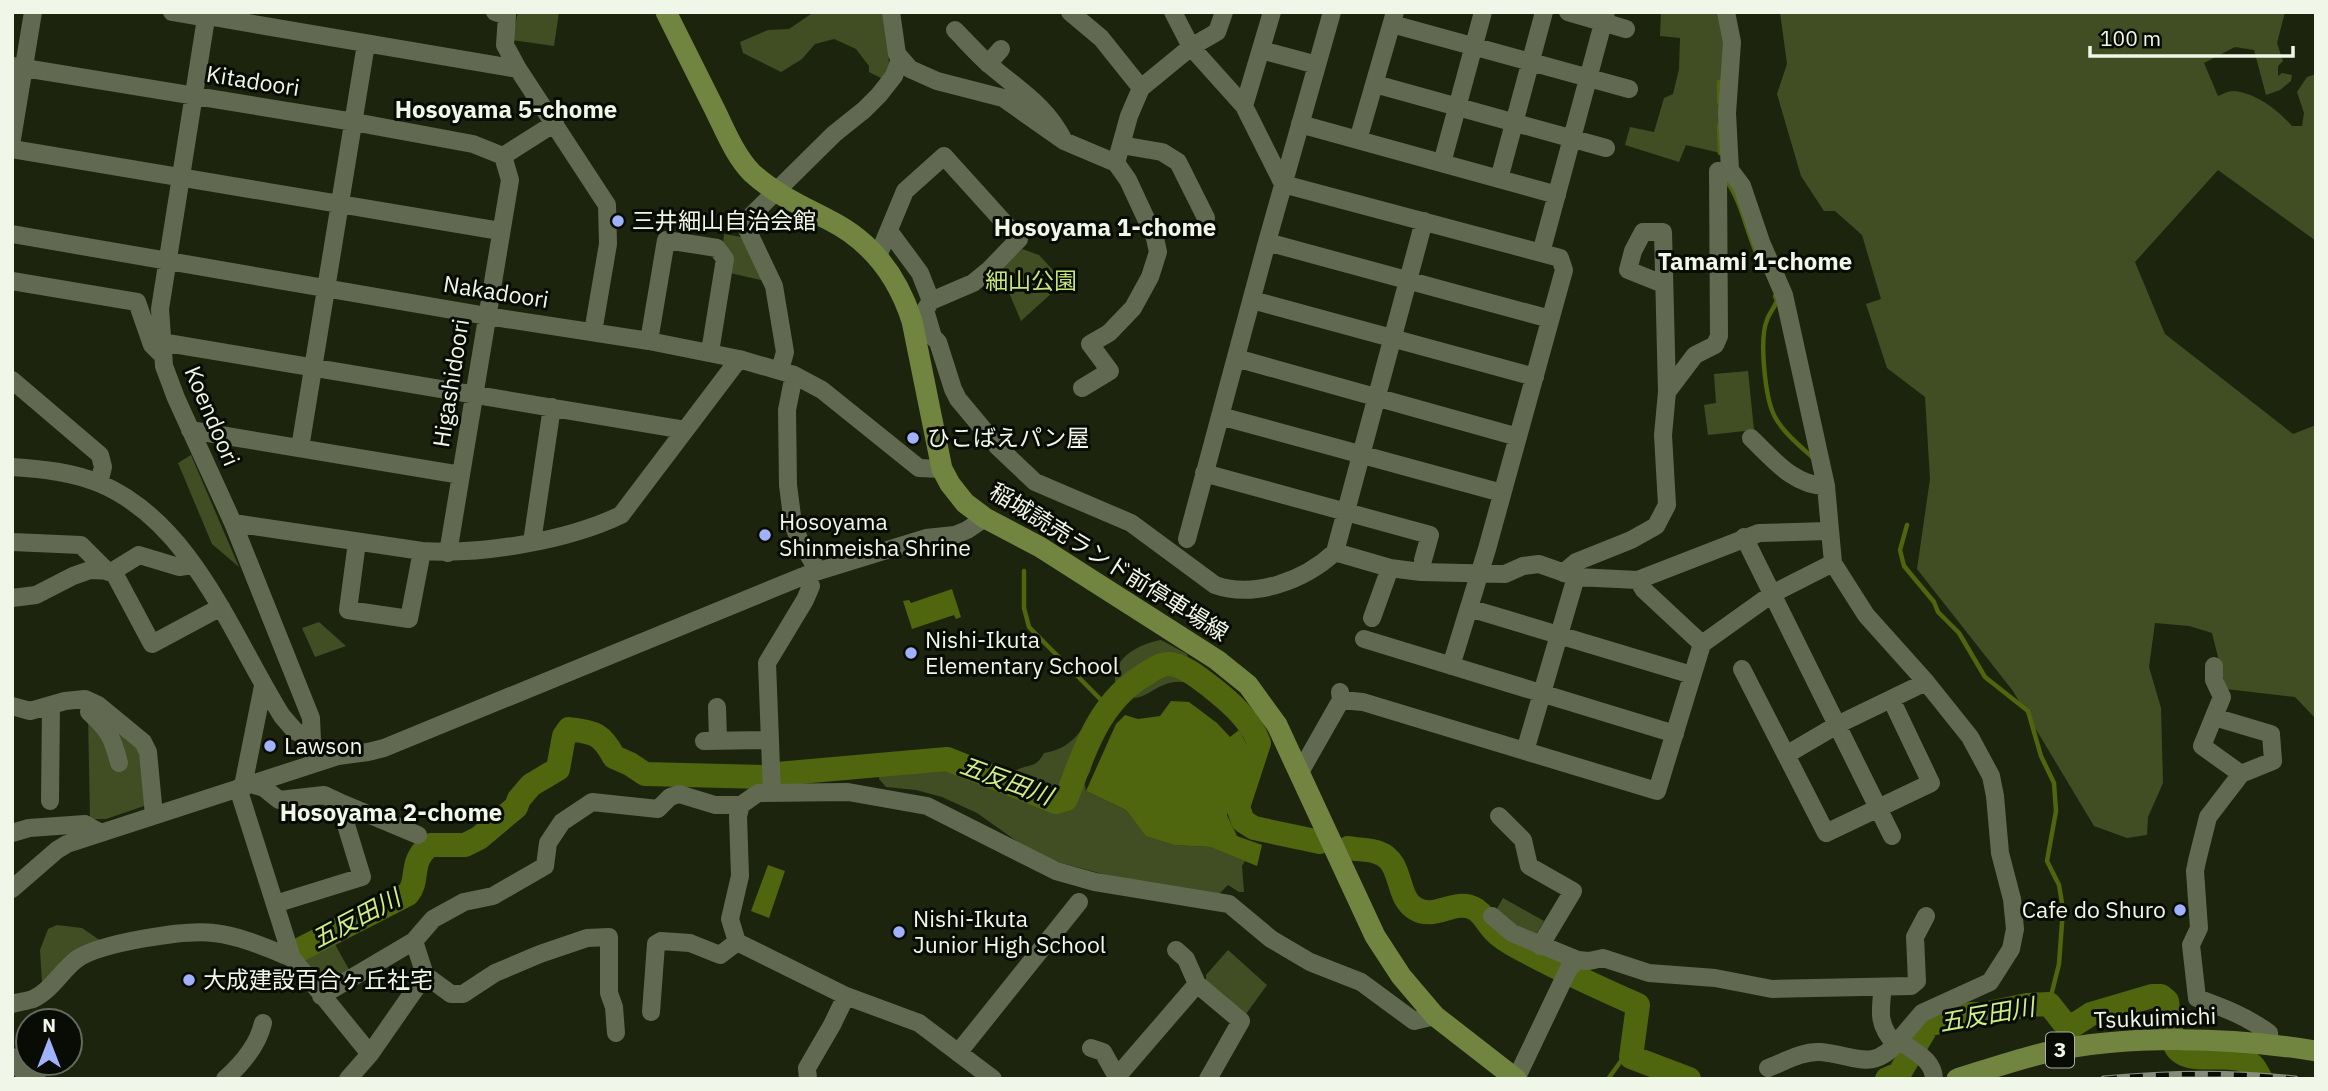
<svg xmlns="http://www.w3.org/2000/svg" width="2328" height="1091" font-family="'IBM Plex Sans','Noto Sans JP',sans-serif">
  <rect width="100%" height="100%" fill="#1d240e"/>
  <path fill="#414e23" d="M518,12H559L554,46L512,40Z
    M814,12H887L889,67L883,79L869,72V66L856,49L834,39L815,44L802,59L781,72L743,53L740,42L768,30L789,29Z
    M1661,12H1719L1727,48L1725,154L1686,145L1679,162L1625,145L1630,127L1654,132L1664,98L1673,94L1679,69L1680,38L1660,36Z
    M1780,12H2285L2277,43L2283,61L2278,66V76L2282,73L2292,75L2291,81L2280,90L2266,95L2254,50L2235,47L2204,63L2218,96C2223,94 2228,91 2234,91C2256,93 2278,110 2292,126H2302L2304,113L2297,92L2307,77L2316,74V241L2218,170L2135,262L2165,334L2293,434L2316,425V719L2295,697L2226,689L2212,633L2189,626L2155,623L2149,667L2161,708L2163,783L2148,817L2147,835L2127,838L2094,826L2013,691L1917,569L1930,479L1925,397L1887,368L1866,304L1881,299L1862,235L1835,211H1824L1801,176L1777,94L1787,64Z
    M724,234L747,238L765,281L730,273L723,245Z
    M1022,249L1039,255L1064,282L1021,321L999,269Z
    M1748,371L1754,430L1708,435L1704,405L1716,403L1714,374Z
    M191,455L239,567L212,544L178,463Z
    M319,622L346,646L315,657L302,628Z
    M1161,640L1187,654L1188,658L1198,664L1196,666L1198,670L1187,683C1152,674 1139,722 1115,681C1114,656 1140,644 1161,640Z
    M88,713L139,747L144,787V806L106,819H90Z
    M1091,715L1109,719L1095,752L1090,772L1084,781L1086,791L1126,810L1147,836L1174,845L1210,847L1245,861L1242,866L1244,892H1239L1228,885L1215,898L1110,876L1039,857L977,813L942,797L916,790L886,787L879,779L880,762L937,755L1006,779C1009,776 1012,773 1015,771C1028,763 1035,770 1044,753C1069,749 1079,735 1091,715Z
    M1503,898L1544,921L1535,936L1518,929L1495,912Z
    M57,925L82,928L101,941L42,983L40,950L48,929Z
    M332,939L351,973L331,984L320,981L302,955Z
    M1228,950L1267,985L1246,1014L1206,981V975Z"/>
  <path fill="#4f650e" d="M952,589L961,617L956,619L954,615L912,629L903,601L909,600L911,603Z
    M1171,701L1189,702L1217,723L1230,737L1239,730L1247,745L1227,815L1237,836L1262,845L1257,866L1210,847L1174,845L1146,836L1126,810L1086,791L1116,724L1125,715L1138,719L1160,716Z
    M768,865L785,871L769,918L751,911Z"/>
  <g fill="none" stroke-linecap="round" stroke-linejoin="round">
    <path stroke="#4f650e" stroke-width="4.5" d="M1719,102V82
      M1719,125L1720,153
      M1728,183C1744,207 1747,237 1761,263
      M1775,296L1777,301C1774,308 1769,314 1767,320C1759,339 1765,399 1775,417C1783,432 1800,446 1812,457
      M1907,525L1900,550L1904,566L1934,602L1938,612L1959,633L1985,677L2028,711L2041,756L2054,783L2056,811L2047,861L2059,885L2063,909L2059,964L2049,1004
      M1024,571V608L1029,627L1108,707
      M1608,1079L1621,1061L1631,1057"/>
    <path stroke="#4f650e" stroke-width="24" d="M777,774L947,759L1056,802L1066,799C1084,752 1098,703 1144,675C1152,670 1159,664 1169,664C1184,665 1199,678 1211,687C1230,702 1251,720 1259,743L1238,807L1243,821L1254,828L1320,842
      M1348,848C1358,850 1370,849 1379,853C1404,862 1395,898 1416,909C1435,920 1454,899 1473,908C1482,912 1485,920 1491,927C1496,934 1505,940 1512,944C1553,967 1595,986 1638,1005L1631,1057L1689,1079
      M301,949L408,894C420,880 408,862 430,845H465L479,838L516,807L519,799L531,785L558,769L564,736L569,729C595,733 601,733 614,757L630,764L645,774L766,777
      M1887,1079L1899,1074L1928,1025L1970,1014H1984L2027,1005L2049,1004L2064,1023L2074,1025L2091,1014L2152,996H2161L2167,1001C2169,1015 2170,1032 2175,1045C2185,1069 2234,1048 2252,1065C2256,1068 2258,1075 2261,1079"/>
    <path stroke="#616a51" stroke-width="18" d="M172,12L207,18
      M207,12L160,309L164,366L176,398L233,523L311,718L312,740
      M495,12L507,16L505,45L518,69L607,205L608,244L593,332
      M891,12L897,54L910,69L937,81L1003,98L1064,141L1116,163L1128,180L1155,238L1158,252L1150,277L1133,308L1109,333L1090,344L1110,371L1082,388
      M1070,12L1101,38L1141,88
      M1173,12L1191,47L1244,106L1283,184L1560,258L1564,270L1487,549L1451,666
      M1568,12L1626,29
      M1726,12L1732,42L1727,113L1730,170L1742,186L1761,242L1784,295L1826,486L1833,563L1866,615L1926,682L1970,737L1991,776L1995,796L2000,853L2012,899L2015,929L2011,949L1990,982L1922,1013L1899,1040C1913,1052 1933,1058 1934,1079
      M207,16L518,69
      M1392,24L1629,89
      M955,30C967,42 978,55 991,66C1019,90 1047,106 1064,141
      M1261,50L1317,65
      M988,64L1001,49
      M12,66L354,122L473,144L503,156L510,180L448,553
      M1375,84L1606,148
      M1244,106L1272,12
      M1300,124L1557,195
      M12,139L33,12
      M1358,140L1395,12
      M1121,145L1162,152L1178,162L1206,218
      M12,149L500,231
      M503,156L555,123
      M1116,163L1129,116L1141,88L1191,47L1217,32L1224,12
      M1442,163L1483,12
      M1499,179L1544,12
      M12,234L487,316L649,341L739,359L794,375L822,390L919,468L942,469
      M1267,242L1550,319
      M1541,253L1606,12
      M878,256L905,191L944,156L1019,239L989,270L973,283L931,301L920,273L889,231
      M12,281L137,302L152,345L160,353
      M1252,300L1535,377
      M931,301L925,310L933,337L938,342L953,389L958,399L998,447L1035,482L1131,523L1215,585C1255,599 1305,580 1335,552L1424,221
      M649,341L666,240L717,248L725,259L710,352
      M161,342L685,430
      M1236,358L1518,437
      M780,370L785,352L774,286L744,223L834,134L864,110L879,95L894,76L900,59
      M794,375L787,410L788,485L793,524L799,539L818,571
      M12,380L100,455L103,467L99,483
      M1667,392L1695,355L1715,345L1719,336L1718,171L1730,170
      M1220,416L1502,493
      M190,430L461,475
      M1751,438C1773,459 1794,486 1826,486
      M300,448L366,44
      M12,467C42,469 73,472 101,484C193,524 232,636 282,716L295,731L312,740L315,748
      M1204,473L1430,535L1423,560
      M233,523L422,551C481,555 567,541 621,515L739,359
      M1744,537L1892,836
      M1187,539L1267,242L1332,12
      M12,542L81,545L108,572
      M357,542L348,610L409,619L422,551
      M532,542L552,407
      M1335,552L1390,568L1421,572L1505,574L1523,566L1539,564L1576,577L1638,580L1759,533L1828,531
      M113,571L152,644L221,607
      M1563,573L1576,562L1631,540L1656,526L1667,505L1663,435L1667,392L1663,232H1643L1633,251L1628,270L1663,284
      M1638,580L1644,590L1702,644
      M12,598L36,595L73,576L90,570L113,571L139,555L179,567L193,565
      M1469,608L1692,675
      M1372,618L1390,568
      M1364,639L1675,734
      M2214,666V680L2222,697L2202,746L2241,774L2208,817L2197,861L2195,871L2199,928L2191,945L2197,998C2224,1008 2246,1016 2269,1033L2270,1044
      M1742,669L1826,833L1931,783L1891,699
      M1341,700L1363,702L1657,791L1702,644L1772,594L1833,563
      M12,706L30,711L65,701L85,699L98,705L143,742L148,752L154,815
      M717,707L718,740
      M89,712C108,729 113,738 119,763
      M2214,717L2271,734L2273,761L2241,774
      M704,741L770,740
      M1525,751L1576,577
      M1786,755L1837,725L1926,682
      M1299,774L1341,700L1340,692
      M251,784L264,788L279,800L324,795L339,802L362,877L275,904
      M243,786L263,686
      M238,788L292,958L370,1054
      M772,793L767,663L805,600L811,586L806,575
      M50,801L51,705
      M339,802L418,835
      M1499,816L1523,840L1529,866L1573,891L1540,946
      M12,833L29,828L85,824L101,833
      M12,889L57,850L67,844L338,756L368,752L384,748L806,575L926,538L955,535L967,530L985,518
      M1492,916L1512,933L1578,960L1589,961L1603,958L1649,973L1715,978L1772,989L1911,986L1917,981L1915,937L1926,916
      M1176,950L1186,959L1197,984L1241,1021L1208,1079
      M425,975L451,994H463L495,973L540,954L587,938L609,937V993L614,1007L616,1033
      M1883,987C1880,1011 1877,1025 1896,1045
      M321,996L414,941L433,919L464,902L493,896L545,866L548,843L562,822L592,802L658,809L670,797L679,794L715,805H741
      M12,1004C19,1002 27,1001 33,999C51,991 62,970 77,959C100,943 186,929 214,933C241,936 267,948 292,958
      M651,1012L656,944L661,941L690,943L720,955L737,942
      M1091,1048L1103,1052L1117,1077
      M958,1053L1079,902
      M12,1057L28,1079
      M1768,1068C1784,1062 1802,1051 1820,1052C1853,1054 1873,1074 1899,1040
      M28,1078L49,1063
      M225,1079C242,1064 258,1045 263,1023
      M348,1079L370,1054L425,975L414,941
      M808,1079L807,1068L832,1025L846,996
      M993,1079L919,1023L846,996L737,942L730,919L740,876L738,816L741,805L758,793L848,792L927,806L1056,871L1095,882L1229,904L1271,939L1310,962L1361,982L1414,1021L1435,1016
      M1115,1079L1197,984
      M1516,1079L1569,968L1578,960"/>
    <path stroke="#718541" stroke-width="21" d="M666,12C682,44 698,76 714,108C725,130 735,156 752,173C775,194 802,206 829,220C871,241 898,277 912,321L942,469L950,484L965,503L985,518L1040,547L1217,660L1248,685L1277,725L1375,936L1401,976L1435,1016L1516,1079
      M1957,1079C1986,1070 2015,1060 2044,1053C2126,1034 2233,1037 2316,1051"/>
    <defs>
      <path id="rail" d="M2104,1079C2168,1073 2231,1072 2295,1079"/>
    </defs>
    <use href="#rail" stroke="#868c7a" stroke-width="7"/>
    <use href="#rail" stroke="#090c04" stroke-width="4.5" stroke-dasharray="13" stroke-linecap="butt"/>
  </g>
  <g fill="#a1b2fd" stroke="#090c04" stroke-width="2.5">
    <circle cx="618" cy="221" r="7"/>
    <circle cx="913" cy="438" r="7"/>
    <circle cx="765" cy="535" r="7"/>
    <circle cx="911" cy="653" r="7"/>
    <circle cx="270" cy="746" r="7"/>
    <circle cx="2180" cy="910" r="7"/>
    <circle cx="899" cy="932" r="7"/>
    <circle cx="189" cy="980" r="7"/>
  </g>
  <g text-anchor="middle" stroke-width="6" stroke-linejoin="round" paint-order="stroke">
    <rect fill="#090c04" stroke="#abb0a4" stroke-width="2" x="2046" y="1032.5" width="28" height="35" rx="5"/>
    <g font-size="21" font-weight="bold" fill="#f0f6e8">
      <text x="2060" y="1057">3</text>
    </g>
    <g font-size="23" fill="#f0f6e8" stroke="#090c04">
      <text transform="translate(253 81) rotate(9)" y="8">Kitadoori</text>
      <text transform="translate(496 292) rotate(9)" y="8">Nakadoori</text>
      <text transform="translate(451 383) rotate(-81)" y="8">Higashidoori</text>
      <text transform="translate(212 416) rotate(67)" y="8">Koendoori</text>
      <text transform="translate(1109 562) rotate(32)" y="8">稲城読売ランド前停車場線</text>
      <text transform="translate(2155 1018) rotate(-2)" y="8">Tsukuimichi</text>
    </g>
    <g font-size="23" fill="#f0f6e8" stroke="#090c04" text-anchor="start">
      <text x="632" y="229">三井細山自治会館</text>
      <text x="927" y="446">ひこばえパン屋</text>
      <text x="779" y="530">Hosoyama<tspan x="779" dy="26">Shinmeisha Shrine</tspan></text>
      <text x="925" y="648">Nishi-Ikuta<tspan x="925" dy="26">Elementary School</tspan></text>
      <text x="284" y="754">Lawson</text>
      <text x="2166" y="918" text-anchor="end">Cafe do Shuro</text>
      <text x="913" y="927">Nishi-Ikuta<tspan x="913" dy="26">Junior High School</tspan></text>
      <text x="203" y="988">大成建設百合ヶ丘社宅</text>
    </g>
    <g font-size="23" fill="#c4e67a" stroke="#090c04">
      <text x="1031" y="289">細山公園</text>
    </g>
    <g font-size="24" font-weight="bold" fill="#f0f6e8" stroke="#090c04">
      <text x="506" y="118">Hosoyama 5-chome</text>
      <text x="1105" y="236">Hosoyama 1-chome</text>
      <text x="1755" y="270">Tamami 1-chome</text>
      <text x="391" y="821">Hosoyama 2-chome</text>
    </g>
    <g font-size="24" font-style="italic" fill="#cef084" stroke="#090c04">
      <text transform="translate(1006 781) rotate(20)" y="8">五反田川</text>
      <text transform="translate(356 919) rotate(-28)" y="8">五反田川</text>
      <text transform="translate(1987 1015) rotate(-10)" y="8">五反田川</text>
    </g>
  </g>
  <rect width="2328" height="1091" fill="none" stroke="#f0f6e8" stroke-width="28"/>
  <g transform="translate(49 1042)"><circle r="33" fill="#090c04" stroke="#656a5f" stroke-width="2"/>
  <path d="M0-5L12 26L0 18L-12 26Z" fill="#a1b2fd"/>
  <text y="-10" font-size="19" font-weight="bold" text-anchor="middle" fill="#f0f6e8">N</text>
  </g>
  <path d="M2090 46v10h203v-10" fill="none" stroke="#f0f6e8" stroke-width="3.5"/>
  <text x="2100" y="46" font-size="21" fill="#f0f6e8" stroke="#090c04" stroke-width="5" paint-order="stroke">100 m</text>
</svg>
